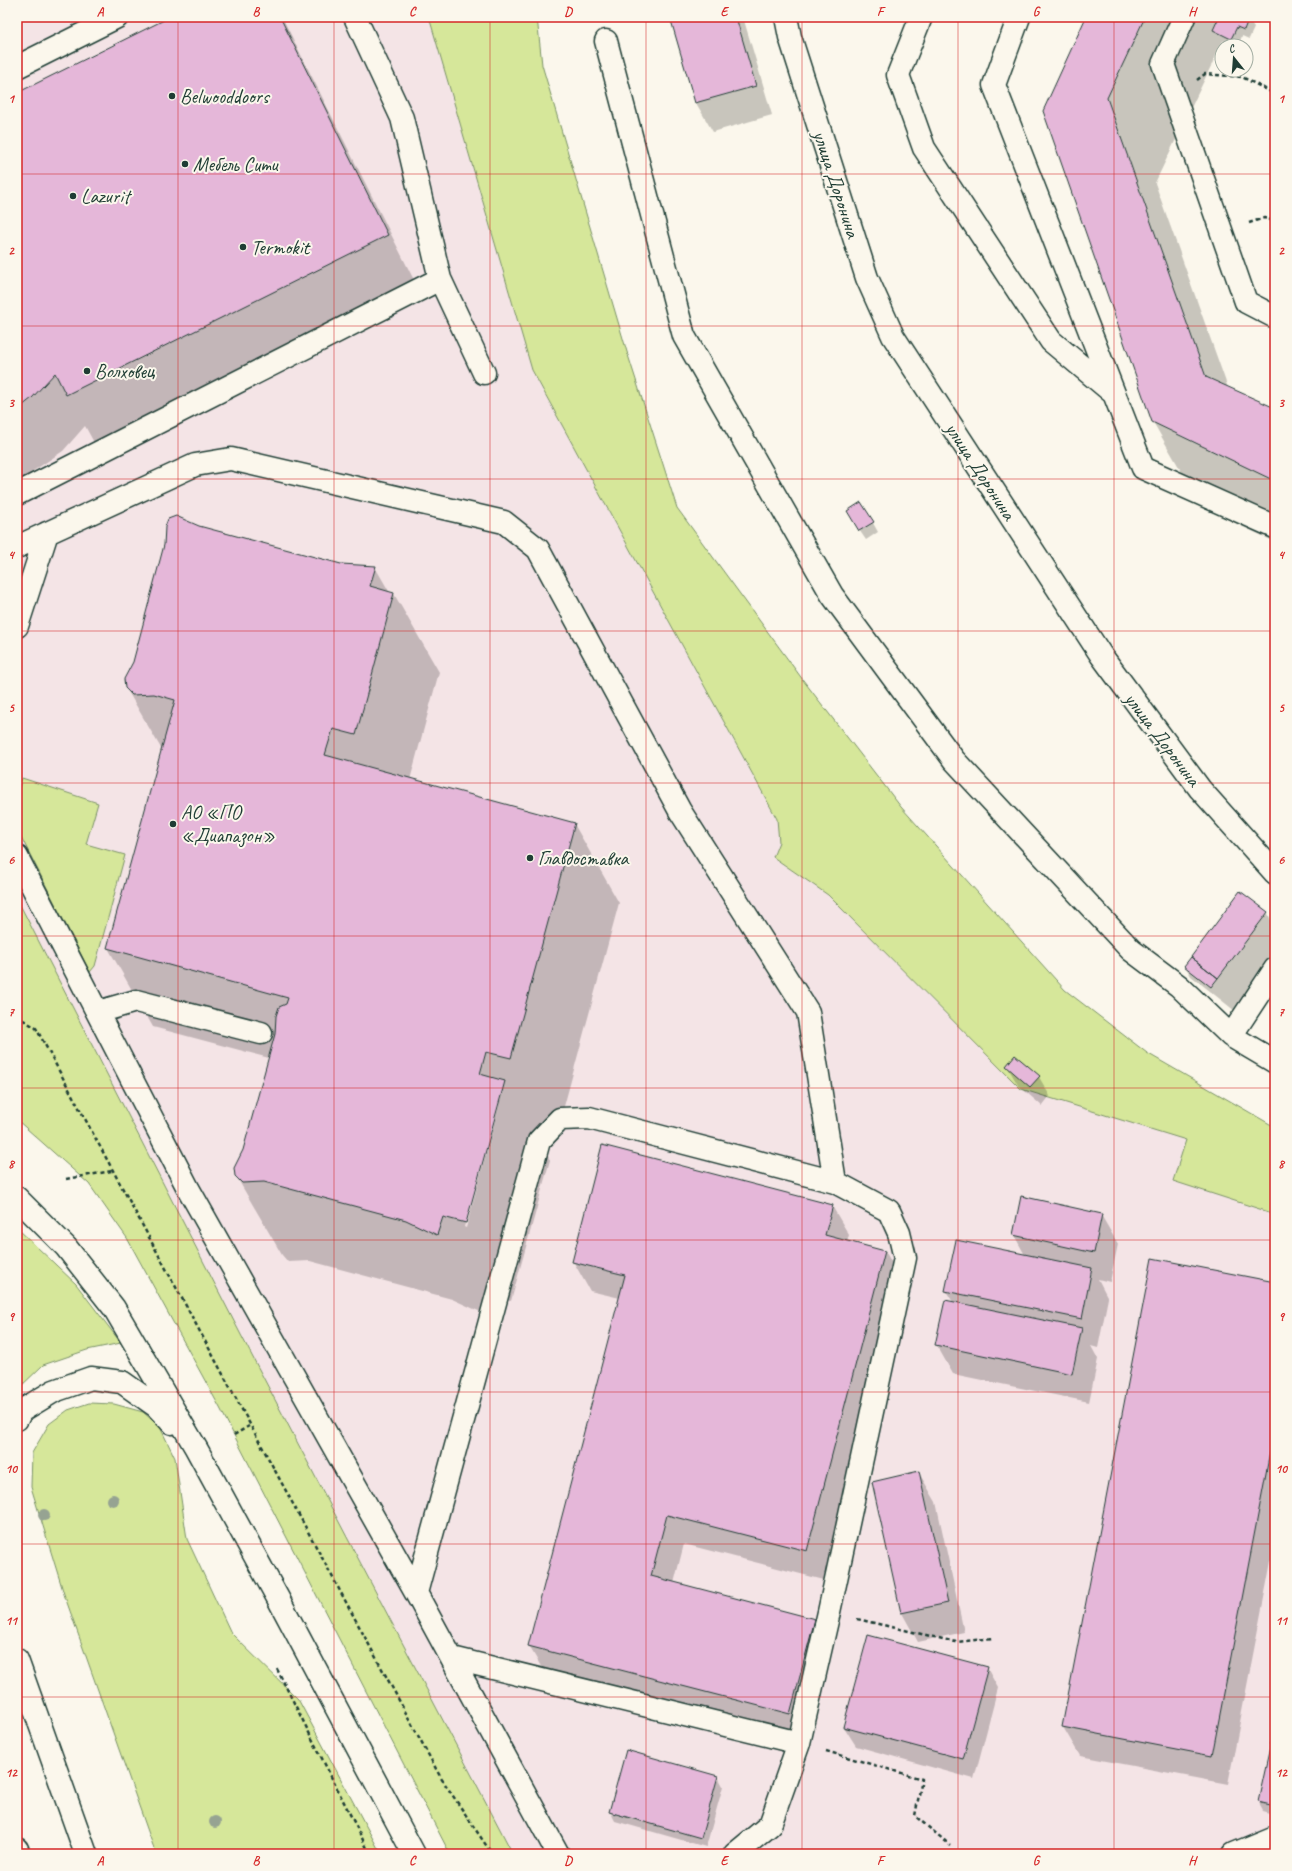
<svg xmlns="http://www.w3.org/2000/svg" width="1292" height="1871" font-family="Caveat,sans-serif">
  <rect width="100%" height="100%" fill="#fbf7ec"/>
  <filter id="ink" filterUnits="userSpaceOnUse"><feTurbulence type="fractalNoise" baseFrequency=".025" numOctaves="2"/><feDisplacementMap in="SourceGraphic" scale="8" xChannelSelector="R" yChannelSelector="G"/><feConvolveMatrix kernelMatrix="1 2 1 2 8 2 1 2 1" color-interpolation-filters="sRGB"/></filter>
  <g filter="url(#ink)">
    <path fill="#f4e4e6" d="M31,17H429L532,370L783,831L774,858L828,895L1021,1089L1187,1140L1173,1181L1275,1214V1854H513L240,1333L17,899V24Z"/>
    <path fill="#d6e79a" stroke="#7a9267" d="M429,17H537L542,65L627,352L677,508L803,680L901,807L1065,990L1147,1053L1275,1127V1214L1173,1181L1186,1140L1021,1089L828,895L773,857L779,842L777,819L532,370Z
      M22,778L98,803L86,844L125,855L95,966L90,972L17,829V794Z
      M17,899L240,1333L513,1854H450L220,1408L127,1238L89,1184L17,1120Z
      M17,1228L76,1284L121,1343L87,1350L43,1365L17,1390Z
      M89,1403L114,1404L143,1412L160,1427L175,1458L187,1539L231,1633L298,1699L381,1854H156L64,1594L31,1487L32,1453L49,1424L68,1410Z"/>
    <path fill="#0003" fill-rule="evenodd" d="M173,17H282L418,288L97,448L85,426L63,451L33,471L17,519V94Z
      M671,17H743L772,115L713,132L696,103Z
      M1088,17H1246L1254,28L1249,39L1242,36L1238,46H1234L1223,41L1155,183L1228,388L1275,410V542L1202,507L1153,422Z
      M853,521L873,523L878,532L866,540Z
      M198,527L340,565L375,567L390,593L394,594L439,672L410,780L574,824L619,903L556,1136L532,1130L550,1160L511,1301L488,1295L483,1313L452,1299L310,1261L288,1262L282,1255L236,1176L269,1058L153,1027L108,948L162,750L126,688L134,663ZM498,1103L499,1105L466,1228L464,1227Z
      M1267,912L1275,927V968L1240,1015L1191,976L1185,966Z
      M1007,1066L1039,1077L1050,1096L1042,1106L1018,1085Z
      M1022,1197L1101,1215L1118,1244L1110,1282L1098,1279L1108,1298L1098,1348L1091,1346L1098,1359L1089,1402L953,1374L936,1344L953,1302L946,1291L1025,1255L1014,1235Z
      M832,1206L849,1235L847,1242L885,1251L902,1281L824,1580L684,1544L674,1583L814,1620L831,1649L806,1743L546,1675L529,1646L620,1298L590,1291L573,1261Z
      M1275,1283V1541L1228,1784L1080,1756L1063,1727Z
      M919,1473L936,1502L964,1632L918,1642L902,1613L873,1483Z
      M987,1668L998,1688L974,1779L856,1746L844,1727Z
      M1275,1731V1814L1264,1811L1259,1802Z
      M718,1777L723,1786L706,1847L615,1821L610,1811Z"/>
    <path fill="#e5b7d9" stroke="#1f3d34" d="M170,17H280L388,235L66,395L55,373L32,398L17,410V93Z
      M670,17H736L756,86L695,103Z
      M1086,17H1145L1107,98L1206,377L1275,408V481L1152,422L1043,111Z
      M1219,17H1249L1244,30L1237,27L1231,39L1213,30Z
      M861,502L874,522L859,531L847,511Z
      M176,516L199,526L341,564L376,566L370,586L394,593L356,735L333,729L325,755L575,823L511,1058L486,1052L480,1074L505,1081L466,1223L443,1217L437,1235L406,1220L264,1182L242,1183L235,1176L234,1168L243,1150L275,1034L276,1016L279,1007L286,1004L288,998L107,948L175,700L154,694L132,695L125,688L124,679L133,662L164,545L165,527L168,519Z
      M1240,891L1268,912L1218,978L1191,957Z
      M1191,957L1218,978L1211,987L1184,966Z
      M1015,1055L1040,1076L1030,1087L1006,1066Z
      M602,1145L833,1205L825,1235L885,1251L807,1551L667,1515L651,1576L815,1619L790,1714L528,1646L625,1275L572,1262Z
      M1021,1196L1102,1214L1094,1253L1013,1235Z
      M956,1240L1092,1268L1082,1319L945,1291Z
      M1152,1258L1275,1282V1426L1212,1756L1062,1727Z
      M945,1300L1082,1328L1072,1374L935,1345Z
      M919,1471L948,1603L901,1613L872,1482Z
      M868,1635L988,1667L963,1759L843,1727Z
      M1274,1730H1275V1806L1258,1802Z
      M626,1750L718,1776L701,1838L609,1812Z"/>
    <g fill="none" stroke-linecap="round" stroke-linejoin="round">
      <defs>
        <path id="minor" d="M786,17L790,37L867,278L893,336L1101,655L1200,789L1275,873
          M921,17L898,75L924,148L1051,341L1112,392
          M1019,17L994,85L1143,468L1275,527
          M1184,17L1163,64L1246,302L1275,317
          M606,41L684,336L832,595L954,760L1131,950L1179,986L1231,1036L1275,969
          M17,67L117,17
          M440,279L484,373
          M17,494L440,279L402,118L355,17
          M17,547L195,465L231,459L504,522L538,549L680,811L808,1012L835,1182L889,1211L899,1233L905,1258L829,1612L799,1743L770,1825L735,1854
          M17,626L47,533
          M17,857L189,1190L416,1593
          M98,1012L136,1001L261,1033
          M1231,1036L1275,1062
          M452,1658L799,1743
          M558,1854L416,1593L539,1141L560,1119L589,1118L835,1182
          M1234,1854L1275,1837"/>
        <path id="major" d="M17,1198L66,1247L114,1308L196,1448L280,1602L414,1854
          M17,1419L21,1411L54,1391L91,1378L122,1382L156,1406L172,1423
          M17,1660L86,1854
          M17,1849L19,1854"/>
      </defs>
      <use href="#minor" stroke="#1f3d34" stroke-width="25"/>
      <use href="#major" stroke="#1f3d34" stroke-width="25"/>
      <path stroke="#1f3d34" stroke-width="2.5" stroke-dasharray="4 3" stroke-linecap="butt" d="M1197,80L1205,74L1242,77L1275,94
        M1249,223L1264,218L1275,221
        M17,1016L36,1028L441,1778L492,1854
        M66,1179L112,1171
        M234,1435L249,1426
        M857,1619L956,1642L993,1638
        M277,1669L370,1854
        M826,1751L922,1779L915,1816L950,1845"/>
      <use href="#minor" stroke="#fbf7ec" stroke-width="22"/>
      <use href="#major" stroke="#fbf7ec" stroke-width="22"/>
    </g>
    <g fill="#96a392">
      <circle cx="113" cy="1500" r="6"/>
      <circle cx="44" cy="1515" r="6"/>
      <circle cx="215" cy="1822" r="6"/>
    </g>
  </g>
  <path fill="none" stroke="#d62828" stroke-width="1" stroke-opacity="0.55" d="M178,17V1854M334,17V1854M490,17V1854M646,17V1854M802,17V1854M958,17V1854M1114,17V1854M17,174H1275M17,326H1275M17,479H1275M17,631H1275M17,783H1275M17,936H1275M17,1088H1275M17,1240H1275M17,1392H1275M17,1544H1275M17,1697H1275"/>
  <g fill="#1f3d34" stroke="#fbf7ec" stroke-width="1.5">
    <circle cx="172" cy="96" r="4"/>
    <circle cx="185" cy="164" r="4"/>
    <circle cx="73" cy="196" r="4"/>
    <circle cx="243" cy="247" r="4"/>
    <circle cx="87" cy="371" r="4"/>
    <circle cx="173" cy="824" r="4"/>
    <circle cx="530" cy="858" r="4"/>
  </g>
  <g text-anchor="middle" stroke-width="4" stroke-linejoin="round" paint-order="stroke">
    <g font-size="20" fill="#1f3d34" stroke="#fbf7ec" text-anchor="start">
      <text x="180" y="103">Belwooddoors</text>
      <text x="193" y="171">Мебель Сити</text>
      <text x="81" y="203">Lazurit</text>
      <text x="251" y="254">Termokit</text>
      <text x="95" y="378">Волховец</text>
      <text x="181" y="819">АО «ПО<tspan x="181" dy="23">«Диапазон»</tspan></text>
      <text x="538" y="865">Главдоставка</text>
    </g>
    <g font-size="20" fill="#1f3d34" stroke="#fbf7ec">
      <text transform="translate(837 184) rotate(72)" y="7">улица Доронина</text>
      <text transform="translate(981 471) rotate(57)" y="7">улица Доронина</text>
      <text transform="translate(1163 739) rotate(53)" y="7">улица Доронина</text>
    </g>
  </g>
  <rect width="1292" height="1871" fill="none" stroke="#fbf7ec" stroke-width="44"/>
  <g transform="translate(1234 58) rotate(343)"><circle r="19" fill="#fbf7ec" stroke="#a3ada2"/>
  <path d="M0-3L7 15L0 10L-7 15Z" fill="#1f3d34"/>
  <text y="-6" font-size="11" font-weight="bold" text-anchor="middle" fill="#1f3d34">С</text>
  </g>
  <rect x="22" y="22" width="1248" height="1827" fill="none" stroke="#d62828" stroke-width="1.5"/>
  <g font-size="13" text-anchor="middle" font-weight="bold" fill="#d62828">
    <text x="100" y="16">A</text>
    <text x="256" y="16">B</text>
    <text x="412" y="16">C</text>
    <text x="568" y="16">D</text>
    <text x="724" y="16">E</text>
    <text x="880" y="16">F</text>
    <text x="1036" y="16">G</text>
    <text x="1192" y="16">H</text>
    <text x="11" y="103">1</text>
    <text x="1281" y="103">1</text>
    <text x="11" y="255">2</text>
    <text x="1281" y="255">2</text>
    <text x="11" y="407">3</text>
    <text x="1281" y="407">3</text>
    <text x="11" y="559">4</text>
    <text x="1281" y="559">4</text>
    <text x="11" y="712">5</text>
    <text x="1281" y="712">5</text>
    <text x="11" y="864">6</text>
    <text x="1281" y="864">6</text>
    <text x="11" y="1016">7</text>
    <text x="1281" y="1016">7</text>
    <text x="11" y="1168">8</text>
    <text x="1281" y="1168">8</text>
    <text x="11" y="1321">9</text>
    <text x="1281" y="1321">9</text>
    <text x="11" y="1473">10</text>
    <text x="1281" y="1473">10</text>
    <text x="11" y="1625">11</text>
    <text x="1281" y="1625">11</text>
    <text x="11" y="1777">12</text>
    <text x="1281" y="1777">12</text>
    <text x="100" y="1865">A</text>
    <text x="256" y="1865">B</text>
    <text x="412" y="1865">C</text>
    <text x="568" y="1865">D</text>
    <text x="724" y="1865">E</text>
    <text x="880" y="1865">F</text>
    <text x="1036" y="1865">G</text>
    <text x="1192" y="1865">H</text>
  </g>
</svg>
